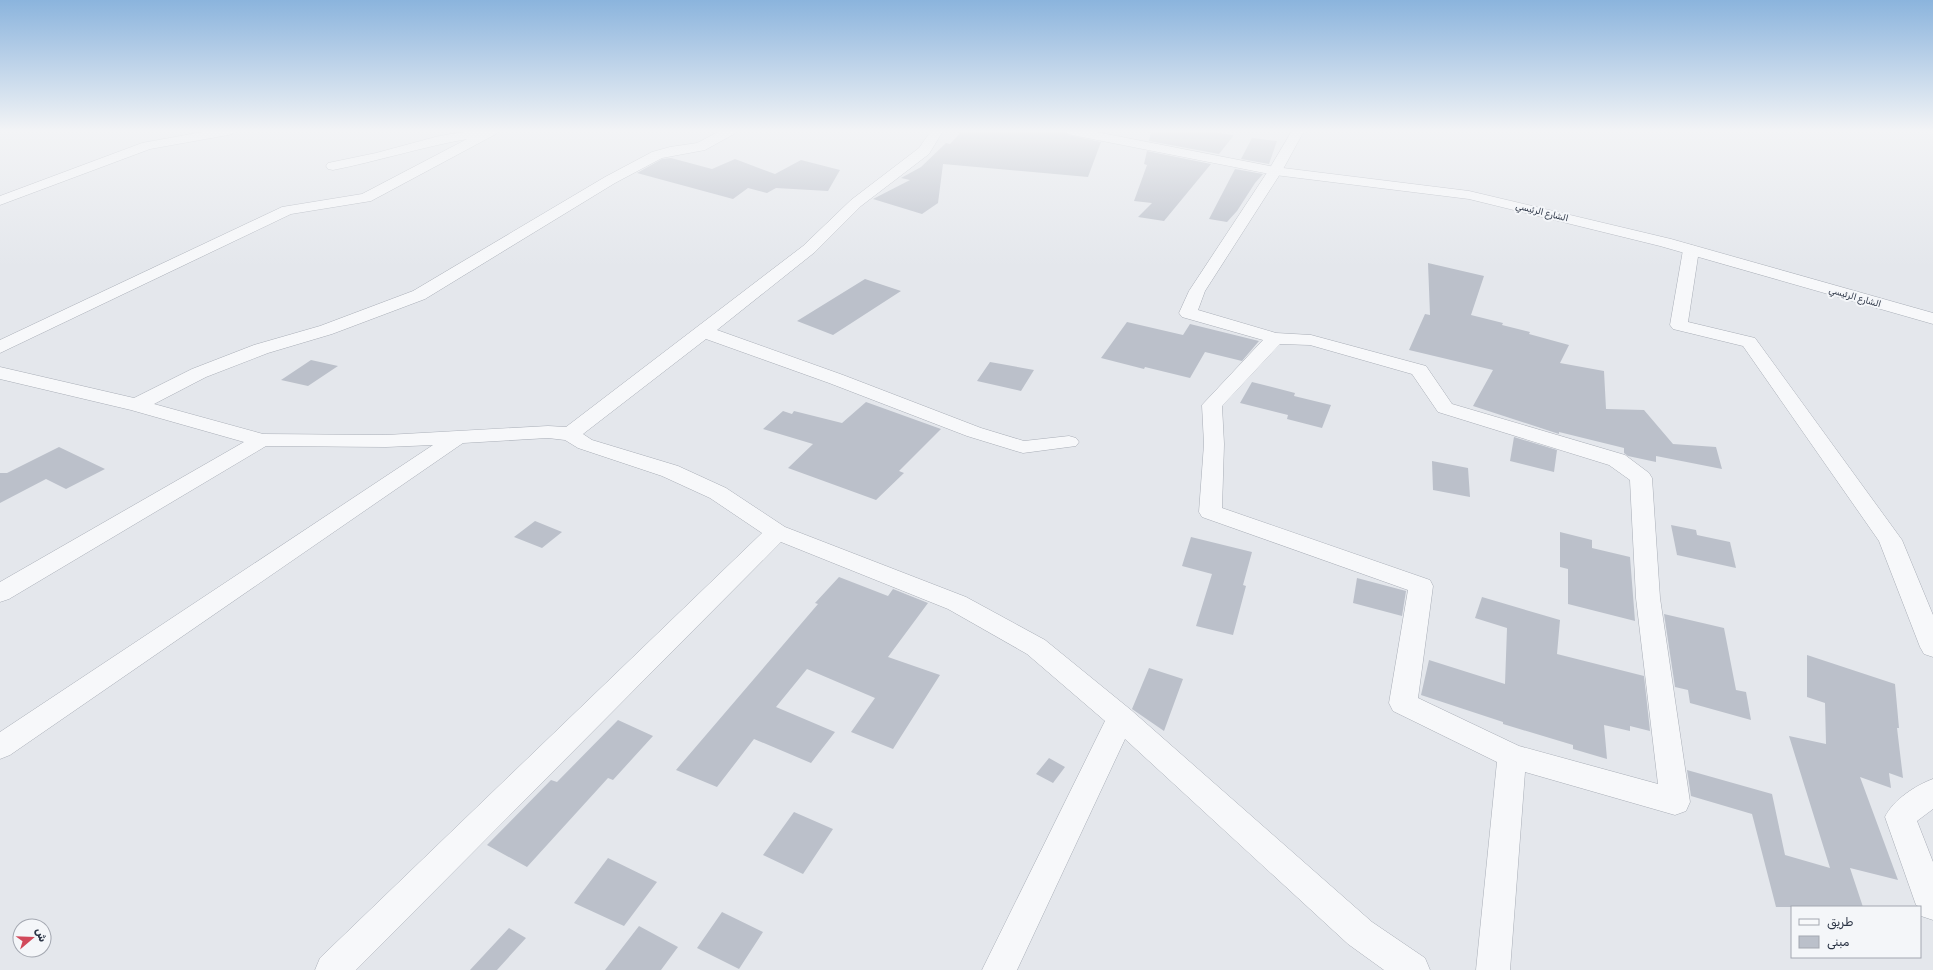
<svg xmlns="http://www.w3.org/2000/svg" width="1933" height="970" font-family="Rubik,'Noto Naskh Arabic',sans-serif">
  <rect width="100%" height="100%" fill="#e4e7ec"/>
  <path fill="#bbc0ca" d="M962,131H1065L1068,135L1101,142L1088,177L943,164L938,203L922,214L873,199L910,180L901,178L921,167L946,143L950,144Z
    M1151,131H1202L1234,135L1219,154L1149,141Z
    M1252,138L1277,141L1269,164L1241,159Z
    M1147,151L1211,164L1164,221L1138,217L1152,203L1134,201L1147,165L1144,164Z
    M671,158L712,169L735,159L775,174L801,160L840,170L828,191L776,188L767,193L748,188L733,199L637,173L662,159Z
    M1235,169L1263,174L1255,183L1237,211L1227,222L1209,219Z
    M1428,263L1484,276L1471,315L1503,323L1502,325L1530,332L1529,334L1569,345L1560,363L1604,371L1606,409L1644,410L1673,444L1716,447L1722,469L1656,456V462L1628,456L1624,453V448L1559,432V434L1473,406L1493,370L1409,350L1425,314L1430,315Z
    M865,279L901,291L833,335L797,321Z
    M1127,322L1183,335L1190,324L1259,341L1242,361L1205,352L1190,378L1145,367L1144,369L1101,358Z
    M311,360L338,366L308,386L281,380Z
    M990,362L1034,370L1021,391L977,381Z
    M1252,382L1295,393L1294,396L1331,405L1322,428L1287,419L1288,415L1240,403Z
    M866,402L941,429L899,471L904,473L876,500L788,468L813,444L763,429L783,411L792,414L794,411L842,423Z
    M1514,437L1557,450L1554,472L1510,461Z
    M59,447L105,469L66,489L46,479L0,503V473H7Z
    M1432,461L1468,468L1470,497L1433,490Z
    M535,521L562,532L542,548L514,537Z
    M1671,525L1696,530L1697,535L1730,542L1736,568L1677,555Z
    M1560,532L1592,540V548L1630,557L1635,621L1568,604V569L1560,567Z
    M1191,537L1252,552L1243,585L1246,586L1233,635L1196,626L1212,574L1182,566Z
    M839,577L888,596L893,589L928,603L888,657L940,675L893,749L851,732L875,698L807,669L776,707L835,732L811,763L754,739L717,787L676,770L818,604L815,603Z
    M1357,578L1406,591L1402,616L1353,603Z
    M1482,597L1560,620L1557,654L1644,676L1650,731L1630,726V731L1604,725L1607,759L1573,749V745L1503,724V722L1421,695L1429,660L1505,684L1507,628L1475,618Z
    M1664,614L1724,628L1736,690L1746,692L1751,720L1690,703L1688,690L1675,687Z
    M1807,655L1895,684L1899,728H1897L1903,778L1889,773L1891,788L1860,777L1898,880L1850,868L1863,907H1776L1752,814L1691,796L1687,770L1772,794L1785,855L1830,868L1789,736L1826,744L1825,703L1807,697Z
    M1149,668L1183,679L1164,731L1132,709Z
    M618,720L653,736L613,780L608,778L527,867L487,845L551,780L557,782Z
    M1049,758L1065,767L1053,783L1036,774Z
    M794,812L833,829L803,874L763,855Z
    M608,858L657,882L624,926L574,903Z
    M722,912L763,932L739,969L697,948Z
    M639,926L678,947L661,970H605Z
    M509,928L526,938L497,970H470Z"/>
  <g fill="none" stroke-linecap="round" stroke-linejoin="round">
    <defs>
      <path id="minor" d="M208,131H234L232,134L228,135L150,149L0,205V196L142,143Z
        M470,131H498L496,134L371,201L291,214L0,353V340L282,207L362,194L467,139C422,147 378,161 333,170L328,169L326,166L328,163L376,153L439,136Z
        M720,131H736L734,134L705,150L662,158L615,183L425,299L332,334L268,353L206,377L154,404L263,434L386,435L548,426L566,427L803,246L851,200L919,148L931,131H943L929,154L861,206L815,252L717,330L843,375L981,428L1024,441L1069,436L1076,438L1079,442L1076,446L1023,453L1016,451L967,436L829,383L706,339L583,434L592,440L678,466L726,488L785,527L966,597L1045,640L1131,710L1372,922L1425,958L1430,970H1384L1348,944L1125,739L1017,970H982L1105,721L1027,654L948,609L781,542L356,970H315L320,958L762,533L710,498L662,476L578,448L565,440L548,438L463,443L10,755L0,759V732L433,445L386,447L266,446L9,599L0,602V582L244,442L131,410L0,379V367L134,398L192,369L254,345L320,326L413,291L605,177L652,152L670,147L697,143Z
        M1292,131H1304L1282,171L1205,291L1198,310L1276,333L1311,335L1426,366L1452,404L1625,455L1649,473L1652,478L1660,598L1690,802L1686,811L1675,815L1525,772L1510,970H1476L1497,762L1393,711L1389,703L1408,590L1202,517L1199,512L1204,444L1202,405L1263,340L1182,317L1179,313L1189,291L1268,171ZM1280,344L1310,345L1412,374L1438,412L1609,465L1630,480L1636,598L1658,784L1519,746L1418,698L1433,586L1430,580L1222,508L1224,444L1222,406Z
        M1691,245L1697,247L1699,250L1688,322L1755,338L1902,540L1933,615V657L1924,654L1920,647L1879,541L1743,346L1673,329L1670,325L1683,250L1685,247Z
        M1933,779V809L1917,821L1933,862V920L1921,916L1920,907L1916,905L1885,817C1893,800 1916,785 1933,779Z"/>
      <path id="tertiary" d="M1066,131H1091L1275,167L1469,191L1671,239L1933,313V324L1660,246L1469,199L1275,175L1072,135L1068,134Z"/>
    </defs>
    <use href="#minor" stroke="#a9aeb7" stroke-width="1"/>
    <use href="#tertiary" stroke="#a9aeb7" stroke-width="1"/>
    <use href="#minor" fill="#f7f8fa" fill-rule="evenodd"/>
    <use href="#tertiary" fill="#f7f8fa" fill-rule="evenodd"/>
  </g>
  <linearGradient id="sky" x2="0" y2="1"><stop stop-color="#8bb4dd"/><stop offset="0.49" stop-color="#f3f4f6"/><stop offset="1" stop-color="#f3f4f6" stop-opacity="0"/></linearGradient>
  <rect width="1933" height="267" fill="url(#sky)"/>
  <g text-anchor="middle" stroke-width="4" stroke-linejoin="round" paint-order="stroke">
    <g font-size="9" fill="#2b3445" stroke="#f4f6f9">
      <text transform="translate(1542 212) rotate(14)" y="3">الشارع الرئيسي</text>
      <text transform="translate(1855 297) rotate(16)" y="3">الشارع الرئيسي</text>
    </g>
  </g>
  <rect x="1791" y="906" width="130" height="52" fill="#f4f6f9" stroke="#a4a8b1"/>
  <rect x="1799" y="919" width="20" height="6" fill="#f7f8fa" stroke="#a4a8b1"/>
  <text x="1827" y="926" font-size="12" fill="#2b3445">طريق</text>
  <rect x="1799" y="936" width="20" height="12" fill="#bbc0ca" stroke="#a4a8b1"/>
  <text x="1827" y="946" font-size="12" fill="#2b3445">مبنى</text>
  <g transform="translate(32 938) rotate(71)"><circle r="19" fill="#f4f6f9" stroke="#a4a8b1"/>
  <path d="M0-3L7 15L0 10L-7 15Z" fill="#d1495b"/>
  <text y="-6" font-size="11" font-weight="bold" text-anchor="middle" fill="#2b3445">ش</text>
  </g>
</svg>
